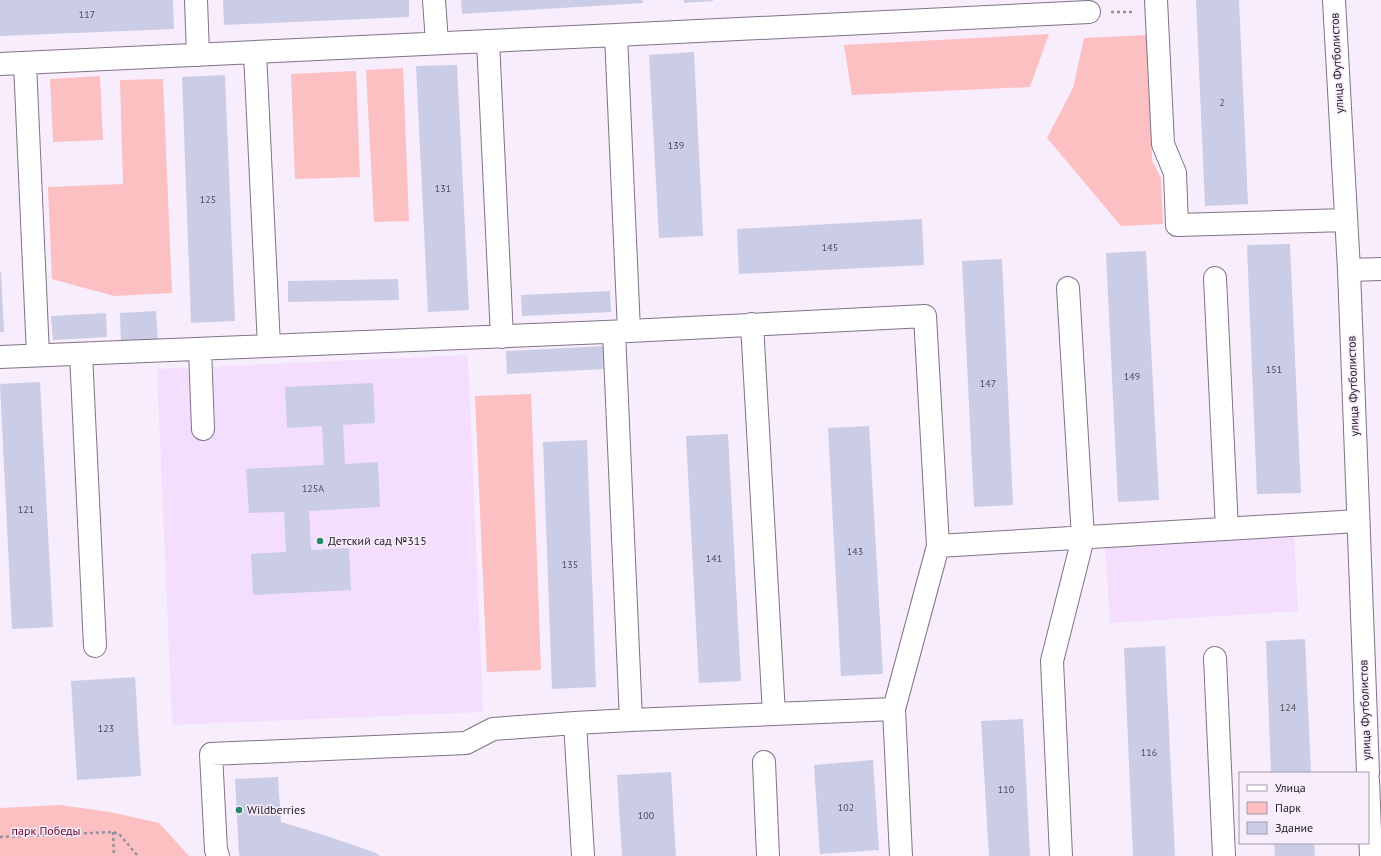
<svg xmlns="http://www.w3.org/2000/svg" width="1381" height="856" font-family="'PT Sans',sans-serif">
  <rect width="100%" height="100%" fill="#f7edfc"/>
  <path fill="#f3defd" d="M468,355L483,712L172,725L157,369Z
    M1294,534L1298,611L1110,623L1105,547Z"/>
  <path fill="#fcbfc2" d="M1049,34L1030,87L852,95L844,45Z
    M1148,35L1152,160L1161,178L1163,224L1121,226L1047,138L1073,88L1084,38Z
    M403,68L409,221L374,222L366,70Z
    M356,71L360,177L295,179L291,74Z
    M100,76L103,140L53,142L50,79Z
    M163,79L172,293L114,296L52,279L48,187L123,184L120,80Z
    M531,394L541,670L487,672L475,396Z
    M60,805L110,812L159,823L189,856H0V808Z"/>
  <path fill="#cbcce6" d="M0,0H173L174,29L0,36Z
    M223,0H409V17L224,25Z
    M461,0H642L643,3L462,14Z
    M684,0H713V1L684,3Z
    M1196,0H1239L1248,204L1205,206Z
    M694,52L703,236L659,238L649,55Z
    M457,65L469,310L428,312L416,66Z
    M225,75L235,321L191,323L182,77Z
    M922,219L924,265L739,274L737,229Z
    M1290,244L1301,493L1257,494L1247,245Z
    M1146,251L1159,500L1118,502L1106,253Z
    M1002,259L1013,505L974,507L962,261Z
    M0,272H1L4,332H0Z
    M398,279L399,300L288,302V281Z
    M610,291L611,312L522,316L521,295Z
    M156,311L158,341L121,342L120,313Z
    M106,313L107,337L53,340L51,316Z
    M605,346L606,369L507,374L506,351Z
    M40,382L53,627L12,629L0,384Z
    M373,383L375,423L343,425L345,464L378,462L380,507L309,511L311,550L349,548L351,590L253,595L251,554L286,552L284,512L249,513L246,469L324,465L322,426L287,428L285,387Z
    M869,426L883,674L841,676L828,428Z
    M728,434L741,681L699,683L686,436Z
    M587,440L596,687L552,689L543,442Z
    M1305,639L1311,773H1271L1266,641Z
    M1165,646L1175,856H1133L1124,648Z
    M135,677L141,776L77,780L71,681Z
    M1023,719L1030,856H989L981,721Z
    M873,760L879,850L820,854L814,765Z
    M671,772L676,856H622L617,775Z
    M278,777L281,822L327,836L376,853L380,856H242L239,855L235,779Z
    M1274,843H1314L1315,856H1275Z"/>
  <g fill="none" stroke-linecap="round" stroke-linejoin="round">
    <defs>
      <path id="minor" d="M196,0L198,55
        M434,0L437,43
        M1156,0L1163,144L1175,173L1177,225L1346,220
        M1334,0L1349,270L1368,773
        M616,35L1089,12
        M488,41L502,337
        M255,52L269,346
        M25,63L38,355
        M0,64L616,35L629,331L0,357
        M1349,270L1381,269
        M1215,278L1227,529
        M752,324L774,714
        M629,331L925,316L938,546L1358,521
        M200,349L203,429
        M81,354L95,646
        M1215,658L1224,856
        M894,709L901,856
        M631,720L894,709L938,546
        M764,762L768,856
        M1368,780L1371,856
        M218,856L216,850L211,754L466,743L493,729L575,723
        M583,856L575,723L631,720L614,332
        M1061,856L1052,661L1083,538L1068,288"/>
    </defs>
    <use href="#minor" stroke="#807287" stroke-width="24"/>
    <path stroke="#978f9c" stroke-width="2.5" stroke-dasharray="3 3" stroke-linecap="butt" d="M1111,12H1134
      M113,832L114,856
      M0,837L113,832L119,834L138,856"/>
    <use href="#minor" stroke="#fff" stroke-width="22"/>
  </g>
  <g fill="#248a66" stroke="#f7edfc" stroke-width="1.5">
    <circle cx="320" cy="541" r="4"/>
    <circle cx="239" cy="810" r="4"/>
  </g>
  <g text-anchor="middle" stroke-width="3" stroke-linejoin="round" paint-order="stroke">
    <g font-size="10" fill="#504c59">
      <text x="87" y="18">117</text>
      <text x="1222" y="106">2</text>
      <text x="676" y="149">139</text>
      <text x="443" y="192">131</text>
      <text x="208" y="203">125</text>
      <text x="830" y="251">145</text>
      <text x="1274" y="373">151</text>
      <text x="1132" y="380">149</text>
      <text x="988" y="387">147</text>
      <text x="313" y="492">125А</text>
      <text x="26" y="513">121</text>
      <text x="855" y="555">143</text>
      <text x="714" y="562">141</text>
      <text x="570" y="568">135</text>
      <text x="1288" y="711">124</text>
      <text x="106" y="732">123</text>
      <text x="1149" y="756">116</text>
      <text x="1006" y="793">110</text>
      <text x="846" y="811">102</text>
      <text x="646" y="819">100</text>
    </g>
    <g font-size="12" fill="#27212a" stroke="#f7edfc">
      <text transform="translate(1337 63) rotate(-93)" y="4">улица Футболистов</text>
      <text transform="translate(1353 386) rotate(-92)" y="4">улица Футболистов</text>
      <text transform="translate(1365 710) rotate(-92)" y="4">улица Футболистов</text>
    </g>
    <g font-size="12" fill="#27212a" stroke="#f7edfc" text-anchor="start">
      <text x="328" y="545">Детский сад №315</text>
      <text x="247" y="814">Wildberries</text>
    </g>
    <g font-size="12" fill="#680620" stroke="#f7edfc">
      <text x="46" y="835">парк Победы</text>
    </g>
  </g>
  <rect x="1239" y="772" width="130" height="72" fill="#f7edfc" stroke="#a49ba8"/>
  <rect x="1247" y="785" width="20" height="6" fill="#ffffff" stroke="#a49ba8"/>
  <text x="1275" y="792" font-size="12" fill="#27212a">Улица</text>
  <rect x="1247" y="802" width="20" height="12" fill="#fcbfc2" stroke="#a49ba8"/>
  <text x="1275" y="812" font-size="12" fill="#27212a">Парк</text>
  <rect x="1247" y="822" width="20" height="12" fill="#cbcce6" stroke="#a49ba8"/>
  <text x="1275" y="832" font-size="12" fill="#27212a">Здание</text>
</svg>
